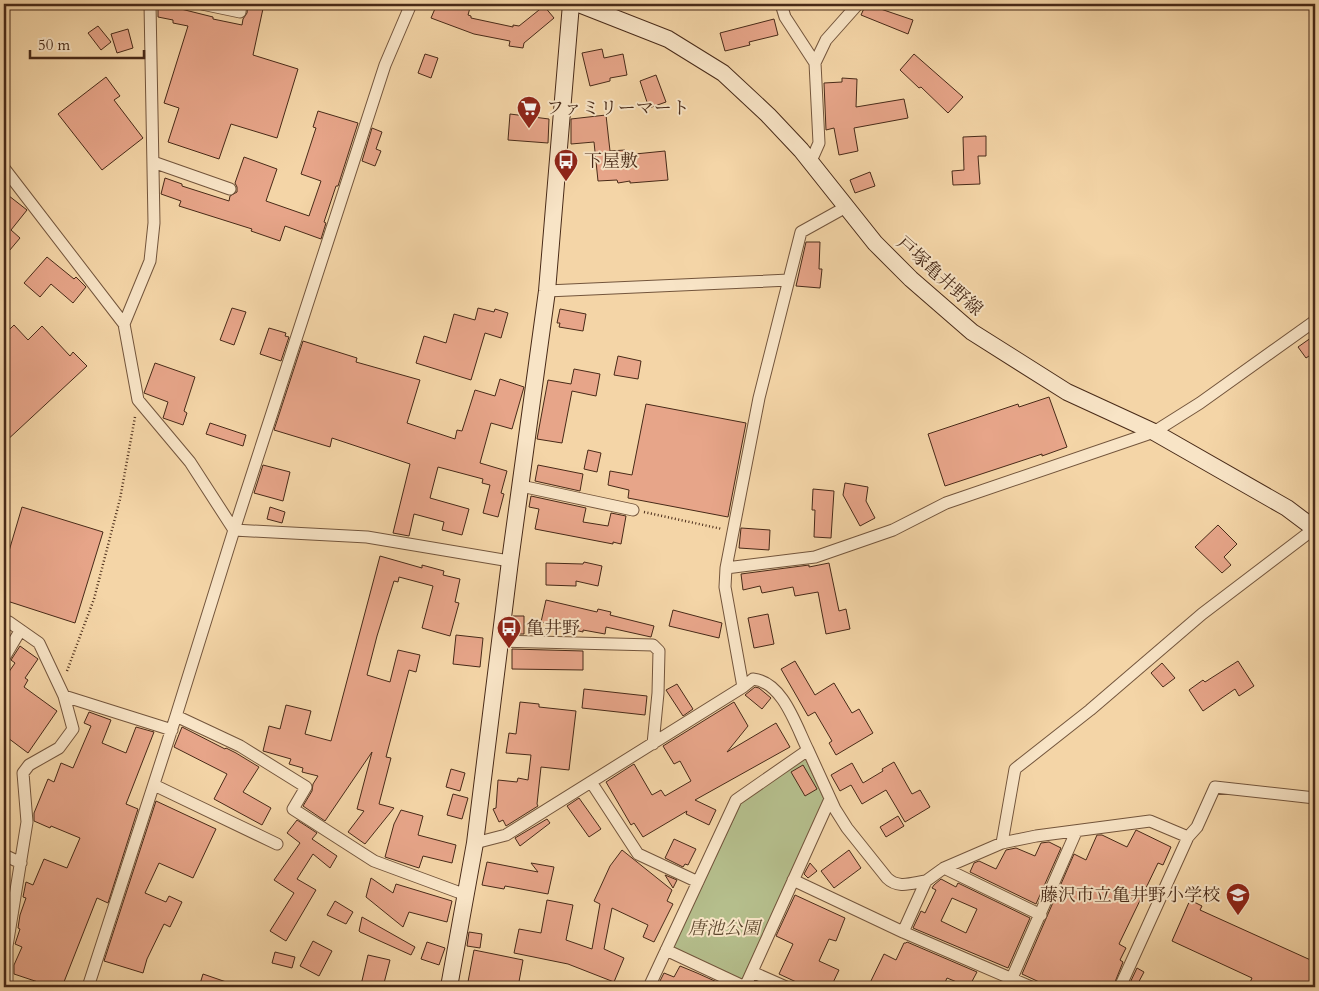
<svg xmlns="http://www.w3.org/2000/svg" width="1319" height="991" font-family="Cardo,'Noto Serif JP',serif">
  <rect width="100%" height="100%" fill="#f4d5a7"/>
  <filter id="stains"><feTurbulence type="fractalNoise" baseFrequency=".004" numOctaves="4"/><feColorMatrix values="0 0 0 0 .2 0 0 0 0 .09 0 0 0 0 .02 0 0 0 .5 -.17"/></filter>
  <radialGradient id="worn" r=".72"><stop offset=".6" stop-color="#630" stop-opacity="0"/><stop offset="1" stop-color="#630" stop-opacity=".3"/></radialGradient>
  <path fill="#b5be8c" stroke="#7e7452" d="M805,758L824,799L742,980L673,948L741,803Z"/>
  <path fill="#e7a589" stroke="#482a18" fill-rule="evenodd" d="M158,4H170L169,6L213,17V19L242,25L243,19L247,13L248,4H264L253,55L298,69L277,138L231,124L219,159L168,142L179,108L164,103L188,26L173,23V20L158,17Z
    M437,4H471L468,15L471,16V18L513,27V25L519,26L544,6L554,18L524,43L523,48L509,46L510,41L474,34L431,18Z
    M866,4L913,20L908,34L861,15Z
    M774,19L778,35L749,42L750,45L725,51L720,33Z
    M98,26L111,42L101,50L88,33Z
    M128,29L133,48L117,53L111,34Z
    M602,49L604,58L623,54L627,75L610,78V81L590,86L582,53Z
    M425,54L438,58L431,78L418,73Z
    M914,54L963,97L948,113L921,87L919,88L900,70Z
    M656,75L666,102L649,108L640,81Z
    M106,77L120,96L114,100L143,138L102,170L58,114Z
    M842,78L857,79L856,107L904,99L908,118L854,128L858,151L839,155L834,128L826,130L824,83L842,82Z
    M318,111L358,123L338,186H336L324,222L326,223L321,239L285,226L280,241L251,231L252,229L179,206L181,201L161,194L165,178L182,184V186L229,201L230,196L237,192V187L235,183L244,157L277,169L266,201L309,216L321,181L301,174L316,128L313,127Z
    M510,114L549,119L548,143L508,140Z
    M606,115L610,151L625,150V155L665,151L668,180L630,183V181L618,183L617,180L598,181L594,142L571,144V119Z
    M372,128L382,132L376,149L381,151L375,166L362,161Z
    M986,136V156H978L980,184L953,185L952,171L964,170L963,137Z
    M870,172L875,186L855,193L850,180Z
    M4,192L27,210L11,230L20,238L4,257Z
    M806,242H820L819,269H822L820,288L796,286Z
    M47,257L74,279L76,277L86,287L73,303L51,284L40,297L24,283Z
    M232,308L246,312L234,345L220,340Z
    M478,308L494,312L495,309L508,313L501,338L485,333L471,380L416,363L424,336L446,343L454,314L475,320Z
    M560,309L586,314L583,331L559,327L560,323H557Z
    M14,325L28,340L42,326L70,356L73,352L87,366L4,443V335Z
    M269,328L286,333L285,336L289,337L281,361L260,354Z
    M1315,335V352L1306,358L1298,347Z
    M303,341L357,358L356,362L420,380L407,423L455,439L457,430L462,431L475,390L495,396L500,379L524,387L512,429L491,423L480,463L507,471L501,493L504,494L498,517L483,513L490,485L482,483L483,479L438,467L430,498L469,509L462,535L442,530L444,522L414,514L409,536L393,533L410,464L332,438L330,447L274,430Z
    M618,356L641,361L638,379L614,375Z
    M155,363L195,377L184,411L187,413L183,425L163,418L168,402L144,393Z
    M574,369L600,374L596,396L572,391L562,443L537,439L548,380L571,384Z
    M1049,397L1067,447L1042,456V454L945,486L928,434L1018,404L1019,407Z
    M646,404L746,423L728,517L628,498L629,490L608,485L610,471L632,475Z
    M210,423L246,435L243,446L206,434Z
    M588,450L601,453L597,472L584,469Z
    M263,465L290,472L283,501L254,493Z
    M538,465L583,474L580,491L535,481Z
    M845,483L868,487L866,501L875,518L860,526L843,495Z
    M813,489L834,491L831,538L814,537L815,510H812Z
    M531,496L586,508L583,522L608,526L611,513L626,516L621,544L613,542V544L535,529L539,509L529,507Z
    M22,507L103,532L75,623L4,600V568Z
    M270,507L285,512L282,523L267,519Z
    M1218,525L1237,544L1224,557L1231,565L1222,573L1195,547Z
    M741,528L770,530L769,550L739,548Z
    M380,556L422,568V565L444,571L443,575L460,579L455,602L459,603L450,636L422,628L433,586L399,577L398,582L394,581L377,636L367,675L390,682L398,650L420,655L416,672L409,670L386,757L391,758L379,804L394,808L365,844L348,832L364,811L357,809L372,752L325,821L303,806L312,791L313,784L318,776L302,772L303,768L289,764L291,759L263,751L269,726L280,729L286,705L311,711L305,734L331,741Z
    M584,562L602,566L598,586L576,581V586L546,585V563L583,564Z
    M829,563L839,611L846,609L850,629L826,634L818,592L795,596L793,587L762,593L760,586L743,590L741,574L809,565V567Z
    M546,600L597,612L598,609L611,612L610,615L654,626L651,637L606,627L605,634L583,630V632L541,622Z
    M673,610L722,623L719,638L669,626Z
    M768,614L774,644L754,648L748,618Z
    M513,616H524V634H512Z
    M456,635L483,638L480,667L453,664Z
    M20,646L38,659L25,678L28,680L24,687L57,711L28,753L4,735V679L15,663L11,660Z
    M512,649L583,651V670L512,669Z
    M795,661L815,695L834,683L852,713L859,709L873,733L836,755L829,743L832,741L815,712L808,716L781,669Z
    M1238,661L1254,686L1239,696L1235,689L1203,711L1189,690L1203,680L1205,682Z
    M1162,663L1175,678L1163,687L1151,673Z
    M677,684L693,709L683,716L666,690Z
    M755,687L759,688L771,698L762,709L745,695Z
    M584,689L647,696L645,715L582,708Z
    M520,702L539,704V707L576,711L569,770L541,767L537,804L538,806L506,826L503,820L499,822L493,809L496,808L498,780L517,782L518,778L528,780L531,755L506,753L509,733L516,734Z
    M734,702L748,726L727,752L776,723L790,747L695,800L716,810L709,825L686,814L687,811L643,837L634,823L631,825L606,782L634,764L652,795L661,790L665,796L691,781L680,761L674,764L663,746Z
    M89,712L111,720L102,743L126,753L136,727L154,732L126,804L138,809L108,903L97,898L62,987H53L14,974V965L22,947L15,944L20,929L18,928L20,915L26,898L23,897L26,882L33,885L44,859L67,868L80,838L51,826L50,828L34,821V813L48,779L54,782L61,763L73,768L91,726L84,723Z
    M182,727L225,749L226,748L236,753L259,767L243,792L271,808L262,825L214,799L227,774L174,747Z
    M894,762L912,794L920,790L930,807L905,822L886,790L862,804L851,785L840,791L831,775L852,763L863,783L883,771L882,769Z
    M803,765L817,789L805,796L791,772Z
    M451,769L465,773L460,791L446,787Z
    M453,794L468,798L462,819L447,815Z
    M579,798L601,829L589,837L567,806Z
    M156,801L216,829L193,878L159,863L145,893L166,902L169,896L182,902L170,927L164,924L147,959L143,973L104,961Z
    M401,810L423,816L418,835L456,845L452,863L423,856L419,868L385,857L394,824Z
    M898,816L904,826L886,837L880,827Z
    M547,819L550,823L520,846L515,838Z
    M297,820L317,833L312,839L337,856L330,868L313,854L297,879L316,890L286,941L270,931L294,893L274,880L300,843L287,833Z
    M1136,830L1171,847L1163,865L1158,863L1119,944L1126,948L1120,960L1123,962L1113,987H1050L1022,974L1074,854L1086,860L1097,835H1102L1127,847Z
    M674,839L696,849L688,865L685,864L683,867L665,858Z
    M1049,842L1061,848L1036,904L970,872L974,863L979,861L996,869L1006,850L1016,848L1035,856L1041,843Z
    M622,850L672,890L667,901L673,904L654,942L643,937L648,925L612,908L604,949L624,958L614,982L568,964L514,953L519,929L541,933L547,900L573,905L566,940L592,949L600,904L594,901L610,866Z
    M849,850L861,868L834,888L821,871Z
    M487,862L538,872L531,863L554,867L548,894L505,886L504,889L482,885Z
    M810,863L817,871L808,878L804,874Z
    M665,875L677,880L673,888Z
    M371,878L393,893L396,884L452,901L447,922L409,912L403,927L366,897Z
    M941,879L956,887L958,883L1030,918L1008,968L913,928L921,911L925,913L936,890L932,888L934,885ZM952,898L977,909L966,933L941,921Z
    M795,895L845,918L836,941L829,939L819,961L839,970L831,987H807L779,974L793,944L776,936Z
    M1190,900L1202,906L1200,910L1315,962V987H1248L1252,978L1172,941Z
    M335,901L353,912L346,924L327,915Z
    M362,917L415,947L411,955L360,932L359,931Z
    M469,932L482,934L480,948L467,946Z
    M313,941L332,951L319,976L300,966Z
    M427,942L445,948L439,965L421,959Z
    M907,942L977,972L969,987L947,978L943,987H868L884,954L896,960L904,943H906Z
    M474,950L523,960L518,987H467Z
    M275,952L295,957L292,968L272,963Z
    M368,955L390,960L383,987H369L361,985Z
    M680,966L697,973L728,987H657L664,973L674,977Z
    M1137,968L1144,972L1136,987H1128Z
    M203,974L235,985V987H199Z"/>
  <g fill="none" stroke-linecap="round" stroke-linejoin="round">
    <defs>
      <path id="street" d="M150,4L154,223L150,261L124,324L138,400L190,462L234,530L367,537L510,561
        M202,4L240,12L241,4
        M781,4L785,17L815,63L819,143L811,161
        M815,63L826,40L858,4
        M153,162L230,189
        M4,168L124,324
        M547,291L789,280
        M521,486L633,510
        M726,568L815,557L893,530L946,503L1154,432L1200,403L1312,323L1315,322
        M4,623L9,622L39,643L64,696L73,729L59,748L29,765L23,773L27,822L7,946V987
        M501,641L653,645L659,651L658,693L653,744
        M4,658L20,631
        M743,687L725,587L726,568L759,398L801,232L846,207
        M64,696L172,730
        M176,716L240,746L306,787L293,809L374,861L466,895
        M591,782L638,854L698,882
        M154,785L277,844
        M475,843L506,835L743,687L753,679C783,682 796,726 808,750
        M1002,843L1015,769L1090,710L1202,614L1315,528
        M4,855L21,863
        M944,868L1041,915
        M793,880L903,932L1031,987
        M903,932L926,881L944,868L1002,843L1036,836L1150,821L1188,837
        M666,950L745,987L830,799
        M752,972L786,987
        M88,987L176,716L234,530L385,65L411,4
        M649,987L736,800L808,750L835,809L847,828L887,878C898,889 912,883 926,881
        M1008,987L1076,832
        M1120,987L1188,837L1197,827L1215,787L1315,798"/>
      <path id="secondary" d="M579,4L668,39L723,73L768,115L801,150L875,243L911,279L972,332L1067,392L1154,432L1287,508L1315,529
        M449,987L475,843L510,561L547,291L571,4"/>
    </defs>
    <use href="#street" stroke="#73553c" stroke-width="13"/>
    <use href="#secondary" stroke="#482a18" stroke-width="18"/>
    <path stroke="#482a18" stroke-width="2.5" stroke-dasharray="1 2.5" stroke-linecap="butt" d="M644,512L722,529
      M67,671L94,599L120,499L135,417"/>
    <use href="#street" stroke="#f8e4c6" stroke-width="11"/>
    <use href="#secondary" stroke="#f8e4c6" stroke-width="16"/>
  </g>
  <defs>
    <symbol id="supermarket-pin" viewBox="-11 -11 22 30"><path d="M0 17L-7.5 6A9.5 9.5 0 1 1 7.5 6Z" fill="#8f2418" stroke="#f8e4c6"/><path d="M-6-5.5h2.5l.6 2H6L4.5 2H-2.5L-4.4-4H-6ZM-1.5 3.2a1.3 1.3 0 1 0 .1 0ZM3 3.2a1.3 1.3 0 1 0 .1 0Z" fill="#fff"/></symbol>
    <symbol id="bus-pin" viewBox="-11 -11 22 30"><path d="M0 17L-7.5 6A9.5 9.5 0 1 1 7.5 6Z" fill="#8f2418" stroke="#f8e4c6"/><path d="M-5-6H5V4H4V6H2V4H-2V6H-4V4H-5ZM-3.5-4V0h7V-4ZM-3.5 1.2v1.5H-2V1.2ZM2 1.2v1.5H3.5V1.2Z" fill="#fff"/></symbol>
    <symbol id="school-pin" viewBox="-11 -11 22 30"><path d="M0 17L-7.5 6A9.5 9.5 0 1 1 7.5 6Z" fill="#8f2418" stroke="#f8e4c6"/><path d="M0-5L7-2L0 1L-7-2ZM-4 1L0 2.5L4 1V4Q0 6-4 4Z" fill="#fff"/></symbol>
  </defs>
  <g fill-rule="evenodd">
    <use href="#supermarket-pin" x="515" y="94" width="28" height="38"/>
    <use href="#bus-pin" x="552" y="147" width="28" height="38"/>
    <use href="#bus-pin" x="495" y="614" width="28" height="38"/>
    <use href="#school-pin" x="1224" y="881" width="28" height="38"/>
  </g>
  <g text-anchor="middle" stroke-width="4" stroke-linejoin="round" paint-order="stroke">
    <g font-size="18" fill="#482a18" stroke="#f8e4c6" text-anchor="start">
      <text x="546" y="114">ファミリーマート</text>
      <text x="584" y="167">下屋敷</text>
      <text x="526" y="634">亀井野</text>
      <text x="1220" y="901" text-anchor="end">藤沢市立亀井野小学校</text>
    </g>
    <g font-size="18" fill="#482a18" stroke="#f8e4c6">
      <text transform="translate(940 276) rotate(42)" y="6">戸塚亀井野線</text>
    </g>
    <g font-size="18" font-style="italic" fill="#5e482f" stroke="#f8e4c6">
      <text x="724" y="934">唐池公園</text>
    </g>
  </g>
  <rect width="1319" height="991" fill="none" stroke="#f4d5a7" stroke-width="20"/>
  <rect x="5" y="5" width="1309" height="981" fill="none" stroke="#482a18" stroke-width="2.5"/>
  <rect x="10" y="10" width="1299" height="971" fill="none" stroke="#482a18"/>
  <path d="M30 50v8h114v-8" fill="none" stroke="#482a18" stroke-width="2.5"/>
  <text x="38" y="50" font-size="15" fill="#482a18" stroke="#f8e4c6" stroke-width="4" paint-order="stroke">50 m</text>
  <rect width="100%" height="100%" filter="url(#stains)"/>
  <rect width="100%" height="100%" fill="url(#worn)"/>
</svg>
